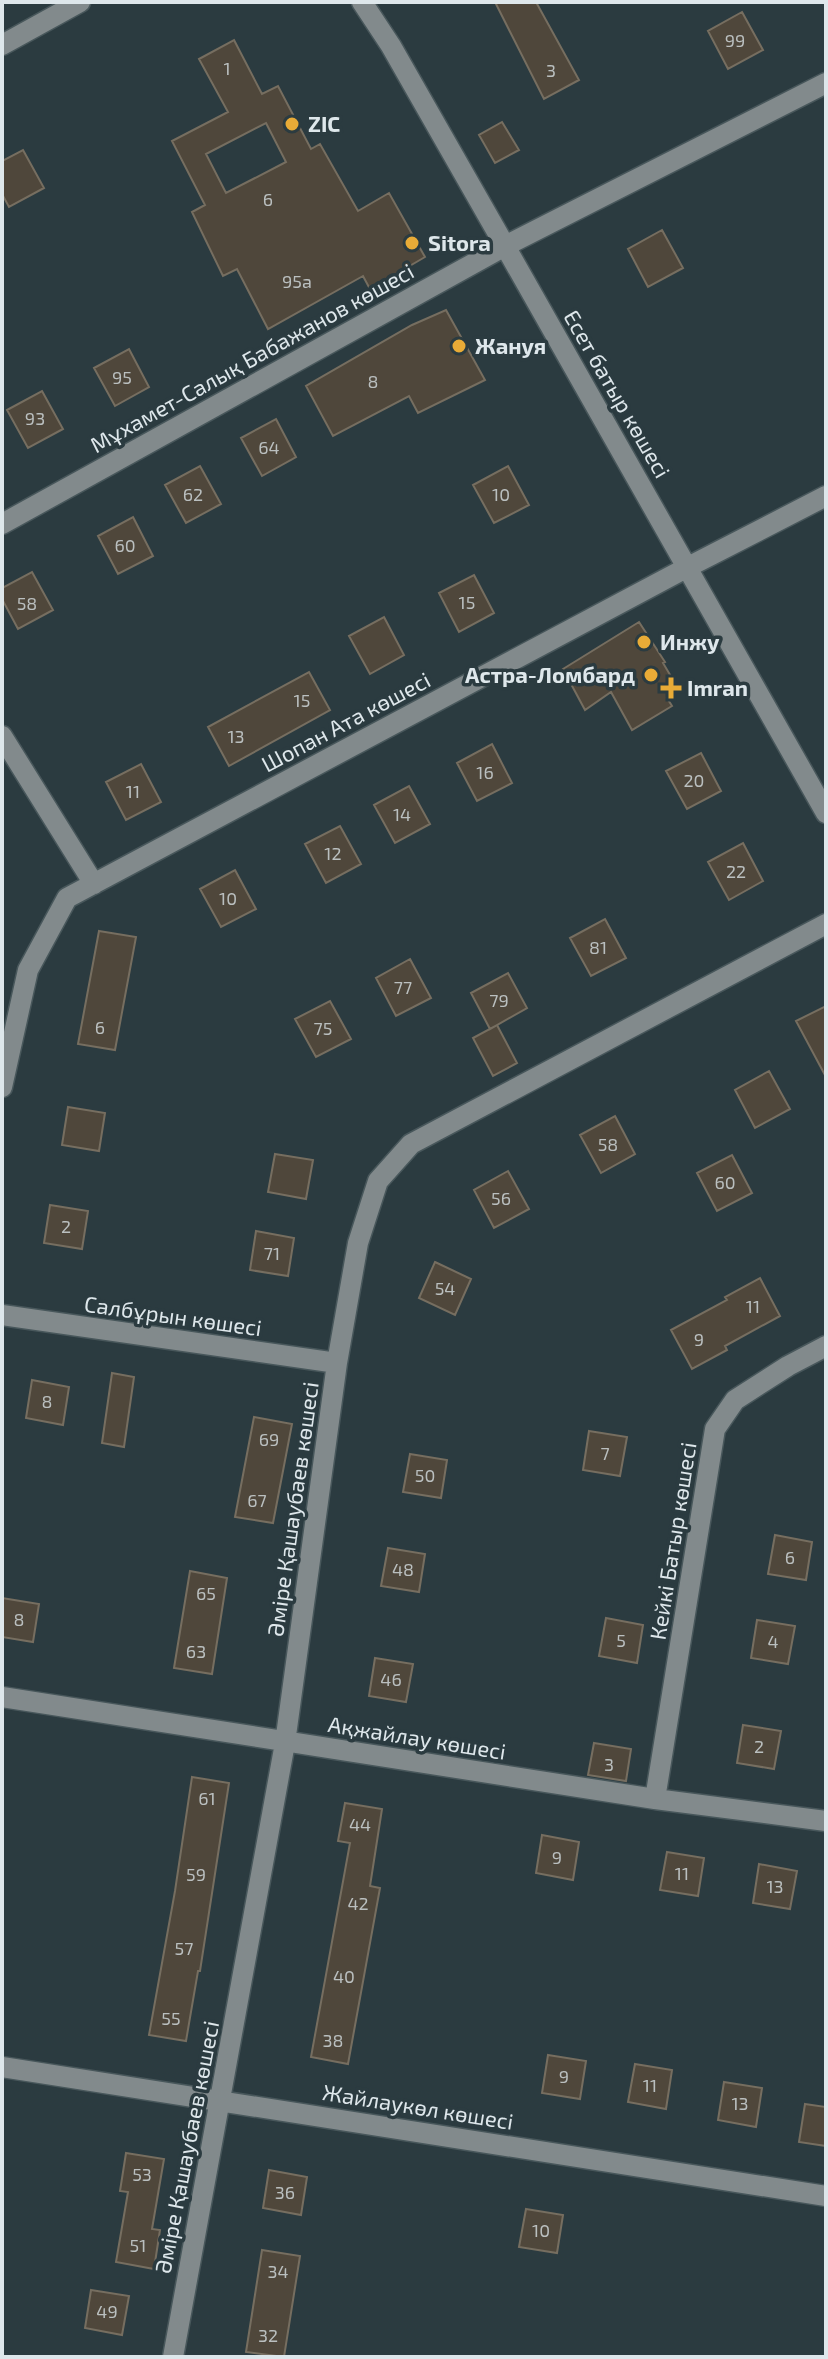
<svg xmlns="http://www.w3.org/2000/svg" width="828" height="2359" font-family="'Exo 2',sans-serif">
  <rect width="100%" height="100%" fill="#2b3b40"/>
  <path fill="#4f473b" stroke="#766e60" stroke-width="2" fill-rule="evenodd" d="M495,2H536L579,80L544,99Z
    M742,12L763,50L728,69L708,31Z
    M234,40L262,94L278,86L311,149L320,144L358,211L389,193L425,257L370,289L363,276L268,329L237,269L223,276L192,212L205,205L172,141L228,112L199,59ZM266,123L286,162L226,193L206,154Z
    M502,122L519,150L495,163L479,135Z
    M23,150L44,188L9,207L2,194V161Z
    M662,230L683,268L648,287L628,249Z
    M446,310L485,380L418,413L409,396L333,436L306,386L412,325Z
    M129,349L149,387L115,406L94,368Z
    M42,391L63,429L28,448L7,410Z
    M276,419L296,457L262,476L241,438Z
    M200,466L221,504L186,523L165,485Z
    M508,466L529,505L494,523L473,485Z
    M133,517L153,556L118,574L98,536Z
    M32,572L53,610L18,629L2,599V588Z
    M474,575L494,613L459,632L439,593Z
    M384,617L404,655L370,674L349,636Z
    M639,622L665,662L663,663L679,690L667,698L672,706L632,730L611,692L585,710L563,669Z
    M309,672L330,710L229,766L208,727Z
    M492,744L512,783L477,801L457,763Z
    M701,753L721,791L687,809L666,771Z
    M141,764L161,802L126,820L106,782Z
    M409,786L430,824L395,843L374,805Z
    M340,826L361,864L326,883L305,844Z
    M743,843L763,881L729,900L708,862Z
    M235,870L256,909L221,927L200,889Z
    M605,919L626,958L591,976L570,938Z
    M99,931L136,937L115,1050L78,1044Z
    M410,959L431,998L396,1016L376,978Z
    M508,973L527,1008L490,1029L471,993Z
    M330,1001L351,1039L316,1057L295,1019Z
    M826,1006V1077L796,1021Z
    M497,1025L517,1063L493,1076L473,1038Z
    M769,1071L790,1109L755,1128L735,1090Z
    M68,1107L105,1113L99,1151L62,1145Z
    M615,1116L635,1154L601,1173L580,1135Z
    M275,1154L313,1160L306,1199L268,1192Z
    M732,1155L752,1193L717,1211L697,1173Z
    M508,1171L529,1209L494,1228L474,1190Z
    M50,1205L88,1211L82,1249L44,1243Z
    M256,1231L294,1238L288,1276L250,1270Z
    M435,1262L471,1279L455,1315L419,1298Z
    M760,1278L780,1316L725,1346L727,1350L692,1369L671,1330L727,1300L725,1297Z
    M112,1373L134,1377L124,1447L102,1443Z
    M32,1380L69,1387L63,1425L26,1418Z
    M254,1417L292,1424L273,1523L235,1517Z
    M589,1431L627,1437L620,1476L583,1470Z
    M410,1454L447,1460L441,1498L403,1492Z
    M775,1535L812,1542L806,1580L768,1574Z
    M388,1548L425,1554L419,1592L381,1586Z
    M190,1571L227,1578L212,1674L174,1668Z
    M2,1598L39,1604L33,1642L2,1637Z
    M606,1618L643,1625L637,1663L599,1656Z
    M757,1620L795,1626L788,1664L751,1658Z
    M375,1658L413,1664L406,1702L369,1696Z
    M743,1725L781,1731L774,1769L737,1763Z
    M594,1743L631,1749L626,1781L588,1775Z
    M192,1777L229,1783L200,1971H198L186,2041L149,2035L175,1891Z
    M345,1803L382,1809L370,1886L380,1888L348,2064L311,2057L350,1843L338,1841Z
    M542,1835L579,1842L573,1880L536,1873Z
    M667,1852L704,1858L698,1896L660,1890Z
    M759,1864L797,1871L790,1909L753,1903Z
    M548,2055L586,2061L580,2099L542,2093Z
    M635,2064L672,2070L666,2109L628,2102Z
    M724,2082L762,2088L756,2127L718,2120Z
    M805,2104L826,2107V2146L799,2142Z
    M126,2153L164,2159L152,2229L160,2230L154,2269L116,2262L128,2192L120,2191Z
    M269,2170L307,2177L301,2215L263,2208Z
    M526,2209L563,2215L557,2253L519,2247Z
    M262,2250L300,2256L284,2357L246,2352Z
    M91,2290L129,2296L122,2335L85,2328Z"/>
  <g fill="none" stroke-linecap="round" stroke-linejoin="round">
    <defs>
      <path id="minor" d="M362,2L391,46L505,246L826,813
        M2,45L80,2
        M2,524L505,246L826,83
        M2,736L94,884
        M2,1087L28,970L67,898L688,567L826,496
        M2,1315L337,1363
        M2,1697L655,1799L826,1821
        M655,1799L715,1429L735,1400L788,1366L826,1346
        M2,2067L826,2196
        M173,2357L285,1743L337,1363L358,1243L378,1181L411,1144L826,924"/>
    </defs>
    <use href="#minor" stroke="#48575b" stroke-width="23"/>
    <use href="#minor" stroke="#828a8c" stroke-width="20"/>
  </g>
  <g fill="#e8ab37" stroke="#2b3b40" stroke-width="3">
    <circle cx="292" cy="124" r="8"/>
    <circle cx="412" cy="243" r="8"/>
    <circle cx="459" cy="346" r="8"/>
    <circle cx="644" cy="642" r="8"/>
    <circle cx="651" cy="675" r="8"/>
    <path d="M667 676h8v8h8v8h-8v8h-8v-8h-8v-8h8z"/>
  </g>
  <g text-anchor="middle" stroke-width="7" stroke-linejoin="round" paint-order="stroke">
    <g font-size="18" fill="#babfbf">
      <text x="735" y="47">99</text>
      <text x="227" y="75">1</text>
      <text x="551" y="77">3</text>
      <text x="268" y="206">6</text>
      <text x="297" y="288">95а</text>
      <text x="122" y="384">95</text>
      <text x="373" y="388">8</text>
      <text x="35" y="425">93</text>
      <text x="269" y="454">64</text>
      <text x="193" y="501">62</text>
      <text x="501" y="501">10</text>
      <text x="125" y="552">60</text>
      <text x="467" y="609">15</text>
      <text x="27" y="610">58</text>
      <text x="302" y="707">15</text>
      <text x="236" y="743">13</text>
      <text x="485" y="779">16</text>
      <text x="694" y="787">20</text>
      <text x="133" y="798">11</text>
      <text x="402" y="821">14</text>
      <text x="333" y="860">12</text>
      <text x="736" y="878">22</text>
      <text x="228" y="905">10</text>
      <text x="598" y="954">81</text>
      <text x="403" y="994">77</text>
      <text x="499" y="1007">79</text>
      <text x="100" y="1034">6</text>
      <text x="323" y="1035">75</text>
      <text x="608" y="1151">58</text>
      <text x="725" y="1189">60</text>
      <text x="501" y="1205">56</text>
      <text x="66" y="1233">2</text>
      <text x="272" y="1260">71</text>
      <text x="445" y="1295">54</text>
      <text x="753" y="1313">11</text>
      <text x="699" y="1346">9</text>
      <text x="47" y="1408">8</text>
      <text x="269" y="1446">69</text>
      <text x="605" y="1460">7</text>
      <text x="425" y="1482">50</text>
      <text x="257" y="1507">67</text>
      <text x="790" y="1564">6</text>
      <text x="403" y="1576">48</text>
      <text x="206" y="1600">65</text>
      <text x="19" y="1626">8</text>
      <text x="621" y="1647">5</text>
      <text x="773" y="1648">4</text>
      <text x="196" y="1658">63</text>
      <text x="391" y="1686">46</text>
      <text x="759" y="1753">2</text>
      <text x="609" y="1771">3</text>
      <text x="207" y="1805">61</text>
      <text x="360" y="1831">44</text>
      <text x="557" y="1864">9</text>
      <text x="682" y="1880">11</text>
      <text x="196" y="1881">59</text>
      <text x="775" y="1893">13</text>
      <text x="358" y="1910">42</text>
      <text x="184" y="1955">57</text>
      <text x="344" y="1983">40</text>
      <text x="171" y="2025">55</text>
      <text x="333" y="2047">38</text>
      <text x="564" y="2083">9</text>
      <text x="650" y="2092">11</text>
      <text x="740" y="2110">13</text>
      <text x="142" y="2181">53</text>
      <text x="285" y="2199">36</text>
      <text x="541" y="2237">10</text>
      <text x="138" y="2252">51</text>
      <text x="278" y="2278">34</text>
      <text x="107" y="2318">49</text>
      <text x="268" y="2342">32</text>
    </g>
    <g font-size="22" font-weight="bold" fill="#dee7eb" stroke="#2b3b40" text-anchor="start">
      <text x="308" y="132">ZIC</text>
      <text x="428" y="251">Sitora</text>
      <text x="475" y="354">Жануя</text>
      <text x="660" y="650">Инжу</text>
      <text x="635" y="683" text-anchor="end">Астра-Ломбард</text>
      <text x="687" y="696">Imran</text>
    </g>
    <g font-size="22" fill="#dee7eb" stroke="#2b3b40">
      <text transform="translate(252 358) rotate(-29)" y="8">Мұхамет-Салық Бабажанов көшесі</text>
      <text transform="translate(617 394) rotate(60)" y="8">Есет батыр көшесі</text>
      <text transform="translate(346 722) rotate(-28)" y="8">Шопан Ата көшесі</text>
      <text transform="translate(173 1316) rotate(8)" y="8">Салбұрын көшесі</text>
      <text transform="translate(293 1509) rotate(-82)" y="8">Әміре Қашаубаев көшесі</text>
      <text transform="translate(673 1541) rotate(-81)" y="8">Кейкі Батыр көшесі</text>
      <text transform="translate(417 1738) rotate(9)" y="8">Ақжайлау көшесі</text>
      <text transform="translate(418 2107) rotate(9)" y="8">Жайлаукөл көшесі</text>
      <text transform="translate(187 2147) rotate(-79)" y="8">Әміре Қашаубаев көшесі</text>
    </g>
  </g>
  <rect width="828" height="2359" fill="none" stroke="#dee7eb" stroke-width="8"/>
</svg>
